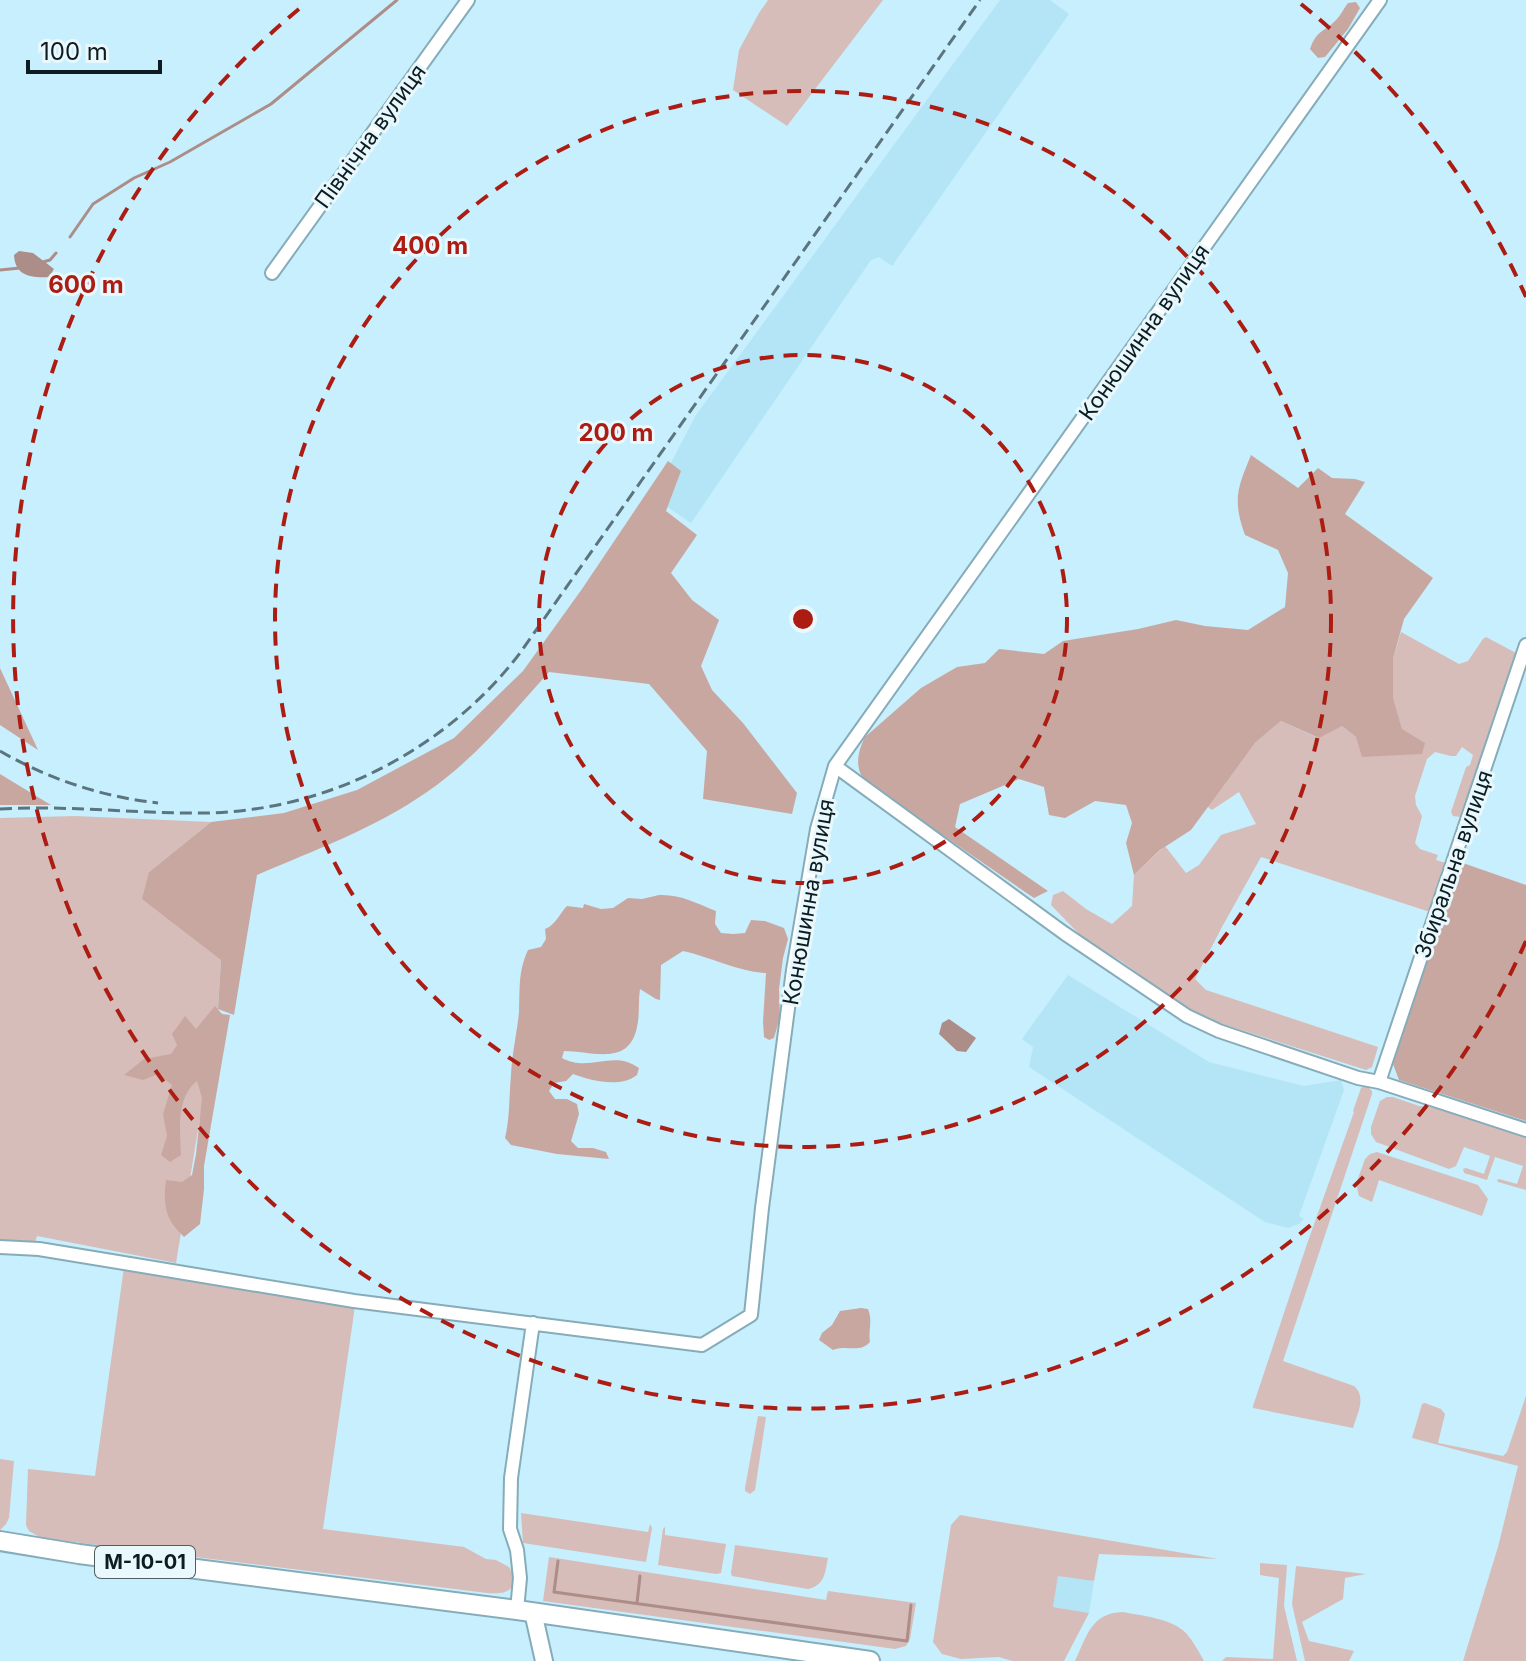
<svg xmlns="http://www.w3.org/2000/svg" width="1526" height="1661" font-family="Inter,sans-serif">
  <rect width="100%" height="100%" fill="#c7effd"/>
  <path fill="#b4e5f6" d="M1000,0H1050L1069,14L892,266L879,257L871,260L691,523L653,497L696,415Z
    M1068,975L1209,1062L1304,1086L1341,1080L1344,1090L1299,1216L1304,1219L1299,1224L1288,1228L1265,1222L1029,1067L1033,1047L1022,1039Z
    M1058,1575L1094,1581L1089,1613L1053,1607Z"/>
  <path fill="#d6bdb9" d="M768,0H883L787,126L733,90L739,50L759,13Z
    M1401,632L1459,664L1468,661L1483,639L1486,637L1516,653L1461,817L1453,816L1451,812L1466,767L1470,765L1473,755L1462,747L1456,756H1451L1435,752L1427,759L1415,796L1416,805L1422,816L1415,843L1420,849L1438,855L1436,860L1446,863L1430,912L1261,857L1222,927L1195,979L1206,990L1378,1047L1372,1067L1366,1070L1210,1020L1188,1009L1121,961L1084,939L1051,905L1053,895L1063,891L1086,909L1112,924L1132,906L1134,875L1165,846L1186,873L1199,865L1221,835L1256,824L1239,792L1212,810L1207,806L1255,743L1281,721L1318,738L1341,725L1356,737L1402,730L1393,699V659Z
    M75,816L211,822L149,872L221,960L218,1009L176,1263L37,1236L34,1245L0,1240V818Z
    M1366,1085L1372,1091V1094L1283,1361L1354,1386C1367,1397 1357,1414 1353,1428L1253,1408V1406L1307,1244L1354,1112L1353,1111L1361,1088Z
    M1387,1097H1393L1419,1106L1438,1108L1526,1137V1190L1498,1182L1497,1180L1499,1179L1517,1184L1523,1166L1495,1157L1487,1180L1464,1173L1463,1169L1466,1168L1484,1174L1490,1156L1464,1147L1456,1166L1449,1169L1376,1142L1371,1134V1127L1380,1101Z
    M1377,1152L1478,1185L1488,1199L1482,1216L1379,1180L1372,1202L1359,1196L1356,1184L1365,1159L1370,1154Z
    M124,1267L235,1288L355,1306L323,1529L464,1547L486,1559L496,1560L509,1567L515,1577C513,1594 502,1594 487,1593L41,1538L29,1531L26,1525L28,1469L95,1476Z
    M1526,1396V1661H1463L1498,1547L1518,1466L1412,1438L1422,1404L1425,1403L1441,1409L1445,1414L1438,1443L1503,1456L1507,1452Z
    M758,1416L766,1417L755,1490L750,1494L745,1491V1488Z
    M0,1459L14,1461L9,1518L6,1524L0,1530Z
    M521,1513L648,1532L650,1524L652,1528L646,1562L523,1543Z
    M960,1515L1218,1559L1099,1554L1094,1581L1058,1576L1053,1607L1089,1613L1064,1661H1012L999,1657L961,1659L942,1654L933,1642L951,1525Z
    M665,1527V1535L726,1544L721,1573L716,1574L658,1565L663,1529Z
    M735,1545L828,1558C825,1573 825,1585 808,1589L732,1576L731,1573Z
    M549,1557L826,1600L828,1591L916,1603L910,1639L906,1646L895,1649L543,1601Z
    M1260,1563L1287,1565L1284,1606L1297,1661H1222L1226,1657L1273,1659L1279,1578L1260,1575Z
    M1296,1566L1366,1574L1345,1578L1343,1599L1302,1622L1309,1641L1354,1651L1349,1661H1305L1292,1604Z
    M1123,1612C1142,1616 1171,1618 1186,1633C1193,1641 1199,1652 1204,1661H1075C1087,1636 1091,1613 1123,1612Z"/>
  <path fill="#c9a7a1" d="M1356,2L1360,8L1348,29L1325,57L1318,58L1310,49C1317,29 1325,32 1336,20C1341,15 1344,8 1348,3Z
    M1251,455L1298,488L1318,468L1332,478L1355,479L1365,482L1345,514L1433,578L1404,619L1393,659V698L1402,729L1425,743L1422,754L1362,757L1356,737L1342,726L1319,738L1281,721L1255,743L1191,830L1160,850L1134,875L1126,843L1132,823L1126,805L1095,801L1065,818L1049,815L1044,787L1019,779L960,804L955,827L1048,891L1034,898C993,870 953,842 912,814C901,807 869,787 863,778C854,765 859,749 865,737L921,688L957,667L985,663L999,649L1044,654L1063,641L1138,629L1176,620L1205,626L1248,630L1285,607L1288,573L1278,550L1245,535C1232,499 1238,487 1251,455Z
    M668,461L681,471L666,511L697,535L671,573L692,600L719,620L701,666L712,690L743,723L797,793L792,814L703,799L707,751L649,684L549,672C511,714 475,759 427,792C375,828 315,850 257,875L234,1015L218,1009L221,960L142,899L149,872L211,822L284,813L357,790L454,738L523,671L582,589Z
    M0,668L38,750L0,725Z
    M0,774L51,805H0Z
    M1460,862L1526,885V1121L1399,1080L1393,1064Z
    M659,895C680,894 696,903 716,911L715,924L721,933L733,934L745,933L751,920L765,921L784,928L788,939L783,958L779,989L780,1017L774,1038L769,1040L764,1037L763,1022L766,973C738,972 711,957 683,951L661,965L660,1000L656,999L640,989C638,1002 640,1014 637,1027C629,1067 592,1051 564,1051L562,1058C590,1073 612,1049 639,1068L637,1075C620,1088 592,1081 573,1074L566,1081L554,1083L549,1091L555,1099H567L577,1104L579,1114L571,1141L578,1148H593L606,1152L609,1159L557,1154L511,1145L505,1138C510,1117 509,1096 511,1075C512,1053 517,1033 519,1012C520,988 518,972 528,950L541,947L546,939L545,929C556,925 559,914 567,906L583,908L584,904L601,909L613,908L628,898L642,899Z
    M215,1006L222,1014L230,1015L204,1166V1189L200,1224L184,1237C165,1219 163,1206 166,1180L182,1182L192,1175L196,1154L202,1098L197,1081C176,1098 180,1129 181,1155L170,1162L161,1155L167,1136L163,1114L172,1085L158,1074L143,1080L124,1075L144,1059L171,1054L177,1045L172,1034L185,1016L196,1029Z
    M861,1308L868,1309C873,1321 868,1330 870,1342C859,1354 846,1344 833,1350L819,1340L822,1333L832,1325L840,1311Z"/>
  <path fill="#ad8d87" d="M19,251L33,253L54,269L49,277C31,278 15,276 14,255Z
    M949,1019L976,1038L966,1052L957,1051L939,1034L942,1023Z"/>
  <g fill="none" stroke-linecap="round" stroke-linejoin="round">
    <path stroke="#ad8d87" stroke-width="3" d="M70,237L93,204L134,178L170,162L271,104L397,0
      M43,262L50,260L56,253
      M0,270L20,268
      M558,1561L554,1592L907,1641L911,1605
      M637,1603L640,1576"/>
    <defs>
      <path id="minor" d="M272,273L468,0
        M835,766L1064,933L1187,1016L1219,1031L1358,1078L1379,1082L1526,1130
        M1379,1082L1526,645
        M0,1247L39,1249L354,1301L702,1345L751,1315L762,1208L793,970L817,829L835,766L1380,0
        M517,1610L520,1578L517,1550L510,1529L511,1478L533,1323"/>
      <path id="major" d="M533,1612L544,1661"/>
      <path id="highway" d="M0,1541L79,1554L517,1610L870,1661"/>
    </defs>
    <use href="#minor" stroke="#86acb9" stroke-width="16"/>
    <use href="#major" stroke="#86acb9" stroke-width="20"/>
    <use href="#highway" stroke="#86acb9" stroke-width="22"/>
    <use href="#minor" stroke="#fff" stroke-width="12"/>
    <use href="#major" stroke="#fff" stroke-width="16"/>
    <use href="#highway" stroke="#fff" stroke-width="18"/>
    <path stroke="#5b747d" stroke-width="3" stroke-dasharray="12 6" stroke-linecap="butt" d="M0,751C48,779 103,797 158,803
      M0,809C69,805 138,814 206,813C328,811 447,749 520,653L980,0"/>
  </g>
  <g fill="none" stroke="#ad1c12" stroke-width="4" stroke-dasharray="14 10">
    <circle cx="803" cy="619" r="264"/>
    <circle cx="803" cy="619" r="528"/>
    <path d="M1526 941A791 791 0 1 1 305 4M1301 4A791 791 0 0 1 1526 297"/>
  </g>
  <g text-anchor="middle" stroke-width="6" stroke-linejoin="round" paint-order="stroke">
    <rect fill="#e8f8fd" stroke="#4f5e63" stroke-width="2" x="95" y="1546" width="100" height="32" rx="6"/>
    <g font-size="20" font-weight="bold" fill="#0d1c21">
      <text x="145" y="1569">М-10-01</text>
    </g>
    <g font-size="22" fill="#0d1c21" stroke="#e8f8fd">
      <text transform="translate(370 136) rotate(-54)" y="8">Північна вулиця</text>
      <text transform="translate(1144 332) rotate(-55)" y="8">Конюшинна вулиця</text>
      <text transform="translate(1453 864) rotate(-71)" y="8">Збиральна вулиця</text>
      <text transform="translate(808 902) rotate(-80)" y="8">Конюшинна вулиця</text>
    </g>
  </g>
  <circle cx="803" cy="619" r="12" fill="#ad1c12" stroke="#e8f8fd" stroke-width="4"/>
  <g font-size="24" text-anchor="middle" font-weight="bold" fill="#ad1c12" stroke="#e8f8fd" stroke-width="6" stroke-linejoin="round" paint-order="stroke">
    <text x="430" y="254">400 m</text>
    <text x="86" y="293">600 m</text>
    <text x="616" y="441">200 m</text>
  </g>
  <path d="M28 60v12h132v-12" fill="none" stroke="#0d1c21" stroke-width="4"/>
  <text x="40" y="60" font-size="24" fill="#0d1c21" stroke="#e8f8fd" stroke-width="6" paint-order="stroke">100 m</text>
</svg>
